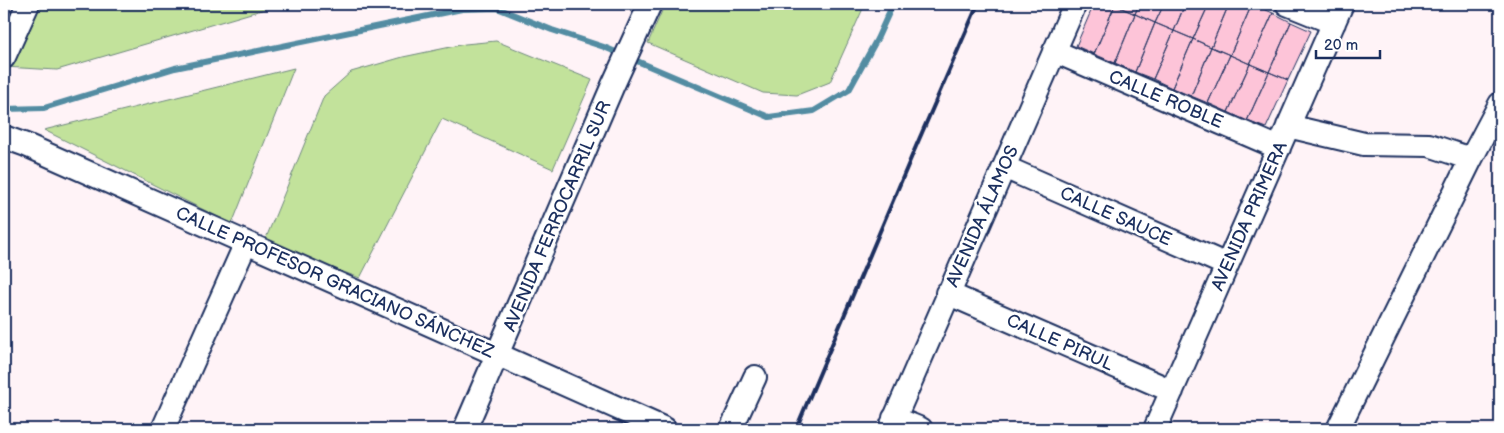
<svg xmlns="http://www.w3.org/2000/svg" width="1504" height="433" font-family="'Balsamiq Sans',sans-serif">
  <rect width="100%" height="100%" fill="#fff3f7"/>
  <filter id="ink" filterUnits="userSpaceOnUse"><feTurbulence type="fractalNoise" baseFrequency=".02" numOctaves="2"/><feDisplacementMap in="SourceGraphic" scale="10" xChannelSelector="R" yChannelSelector="G"/><feConvolveMatrix kernelMatrix="1 2 1 2 8 2 1 2 1" color-interpolation-filters="sRGB"/></filter>
  <g filter="url(#ink)">
    <path fill="#c2e29b" stroke="#6e887c" d="M26,4H282L57,70L4,67Z
      M665,4H865L830,82L797,95L763,93L648,43Z
      M496,41L592,80L553,169L442,119L360,278L264,243L324,96L351,72L403,57L465,44Z
      M294,68L232,224L44,130Z"/>
    <g fill="none" stroke-linecap="round" stroke-linejoin="round">
      <path stroke="#538ca2" stroke-width="6" d="M4,109L44,108L175,68L462,9L497,8L552,30L604,47L769,117L814,111L849,90L877,39L893,4"/>
    </g>
    <path fill="#fdc4d8" stroke="#1b2f5e" d="M1094,4L1115,5L1094,54L1076,46Z
      M1115,4H1139L1135,14L1115,5Z
      M1139,4H1164L1155,23L1135,14Z
      M1164,4H1185L1174,31L1155,23Z
      M1185,4H1209L1193,39L1174,31Z
      M1209,4H1229L1211,47L1193,39Z
      M1229,4H1252L1230,55L1211,47Z
      M1252,4L1273,13L1250,64L1230,55Z
      M1115,5L1135,14L1115,63L1094,54Z
      M1273,13L1291,22L1269,72L1250,64Z
      M1135,14L1155,23L1135,72L1115,63Z
      M1291,22L1311,31L1288,80L1269,72Z
      M1155,23L1174,31L1153,79L1135,72Z
      M1174,31L1193,39L1172,88L1153,79Z
      M1193,39L1211,47L1191,96L1172,88Z
      M1211,47L1230,55L1208,103L1191,96Z
      M1230,55L1250,64L1228,112L1208,103Z
      M1250,64L1269,72L1247,121L1228,112Z
      M1269,72L1288,80L1266,128L1247,121Z"/>
    <g fill="none" stroke-linecap="round" stroke-linejoin="round">
      <defs>
        <path id="minor" d="M1287,4L1334,23
          M1054,51L1279,148
          M4,57L28,4
          M1288,126L1364,144L1429,145L1471,159
          M4,137L26,145L665,429
          M1004,167L1227,265
          M947,293L1172,391
          M894,418L921,429
          M163,429L246,243
          M465,429L613,85L650,4
          M731,429L755,377
          M890,429L1075,4
          M1155,429L1342,4
          M1338,429L1471,159L1500,104"/>
      </defs>
      <use href="#minor" stroke="#1b2f5e" stroke-width="26"/>
      <use href="#minor" stroke="#fff" stroke-width="22"/>
      <path stroke="#1b2f5e" stroke-width="4" d="M796,429L914,151L978,4"/>
    </g>
  </g>
  <g text-anchor="middle" stroke-width="5" stroke-linejoin="round" paint-order="stroke">
    <g font-size="18" fill="#1b2f5e" stroke="#fff">
      <text transform="translate(1166 99) rotate(23)" y="6">CALLE ROBLE</text>
      <text transform="translate(557 216) rotate(-67)" y="6">AVENIDA FERROCARRIL SUR</text>
      <text transform="translate(982 216) rotate(-66)" y="6">AVENIDA ÁLAMOS</text>
      <text transform="translate(1116 216) rotate(24)" y="6">CALLE SAUCE</text>
      <text transform="translate(1249 216) rotate(-66)" y="6">AVENIDA PRIMERA</text>
      <text transform="translate(335 282) rotate(24)" y="6">CALLE PROFESOR GRACIANO SÁNCHEZ</text>
      <text transform="translate(1060 342) rotate(24)" y="6">CALLE PIRUL</text>
    </g>
  </g>
  <rect width="1504" height="433" fill="none" stroke="#fff" stroke-width="20"/>
  <rect x="10" y="10" width="1484" height="413" fill="none" stroke="#1b2f5e" stroke-width="2" filter="url(#ink)"/>
  <path d="M1316 50v8h64v-8" fill="none" stroke="#1b2f5e" stroke-width="2.5"/>
  <text x="1324" y="50" font-size="15" fill="#1b2f5e" stroke="#ffffff" stroke-width="4" paint-order="stroke">20 m</text>
</svg>
